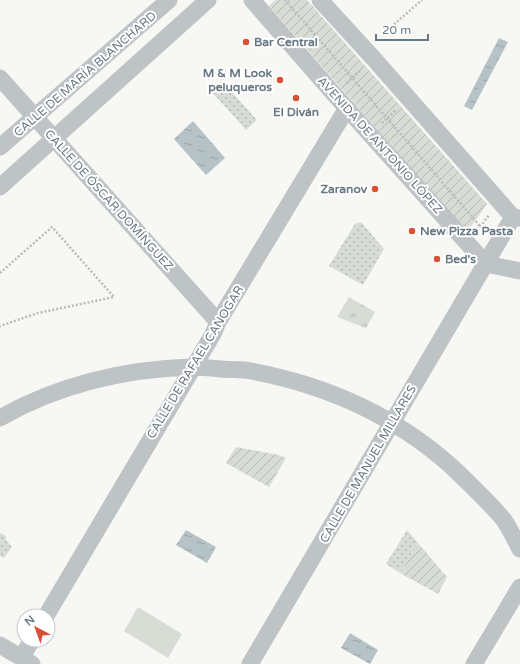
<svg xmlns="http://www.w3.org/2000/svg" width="520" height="664" font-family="'Varela Round',sans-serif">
  <defs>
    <pattern id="grass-tufts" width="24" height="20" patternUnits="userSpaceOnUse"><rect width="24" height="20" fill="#d7dcd4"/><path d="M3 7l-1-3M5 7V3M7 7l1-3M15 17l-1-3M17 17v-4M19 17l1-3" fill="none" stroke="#b2b7b2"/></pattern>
    <pattern id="park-dots" width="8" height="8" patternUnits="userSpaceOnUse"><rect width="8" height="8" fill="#d7dcd4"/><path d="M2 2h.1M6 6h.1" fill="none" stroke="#b2b7b2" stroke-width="1.8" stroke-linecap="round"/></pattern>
    <pattern id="garden-furrows" width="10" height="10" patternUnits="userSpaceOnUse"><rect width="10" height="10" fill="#d7dcd4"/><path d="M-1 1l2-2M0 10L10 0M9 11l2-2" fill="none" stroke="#b2b7b2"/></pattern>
    <pattern id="water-ripples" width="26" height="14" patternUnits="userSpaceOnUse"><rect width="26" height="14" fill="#b6c3c6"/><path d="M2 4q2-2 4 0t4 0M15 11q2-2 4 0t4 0" fill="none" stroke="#98a3a6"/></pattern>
  </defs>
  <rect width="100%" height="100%" fill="#f7f7f4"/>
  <path fill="url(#grass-tufts)" d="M349,297L375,312L366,328L337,317Z"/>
  <path fill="url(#park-dots)" d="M222,81L257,120L246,130L211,91Z
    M361,222L384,249L363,285L329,266L355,224Z
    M407,530L418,543L400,573L386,564Z
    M0,533L6,536V540L12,547L4,558L0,556Z"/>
  <path fill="url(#garden-furrows)" d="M275,0H307L487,204L467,232L269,6Z
    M236,447L279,455L286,458L269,487L226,463Z
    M418,543L447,577L438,594L400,573Z"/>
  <path fill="#d7dcd4" d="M138,607L182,634L168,658L124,631Z"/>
  <path fill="url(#water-ripples)" d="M499,38L508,42L472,110L464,106Z
    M193,121L225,158L206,175L174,139Z
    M186,530L216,547L207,563L176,545Z
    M350,633L378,650L370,664L341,648Z"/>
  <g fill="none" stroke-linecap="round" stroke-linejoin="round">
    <path stroke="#b9bcbe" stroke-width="2.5" stroke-dasharray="2 2" stroke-linecap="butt" d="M285,0L480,226
      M391,27L422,0
      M347,83L362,69
      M382,123L396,110
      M480,227L489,215
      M0,273L52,227L114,297L38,313L0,326"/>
    <path stroke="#bec3c6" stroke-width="17" d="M252,0L334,94L486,264L520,271
      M320,0L374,59L513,217L520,218
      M0,78L218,322
      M0,147L169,0
      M0,187L208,0
      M0,418C57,385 125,369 191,367C201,367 211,368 221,369C231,370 242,369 251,371C326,385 394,415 451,466C469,483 488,501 504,520C510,529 515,540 520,549
      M46,616L213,334L218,322L347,108
      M0,645L32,664
      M21,658L32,640
      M250,664L513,217
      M474,664L520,587"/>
  </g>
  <g fill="#d95033" stroke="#fff" stroke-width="1.5">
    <circle cx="246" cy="42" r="4"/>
    <circle cx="280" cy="80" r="4"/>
    <circle cx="296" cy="98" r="4"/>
    <circle cx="375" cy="189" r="4"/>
    <circle cx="412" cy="231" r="4"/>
    <circle cx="437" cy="259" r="4"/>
  </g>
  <g text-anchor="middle" stroke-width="4" stroke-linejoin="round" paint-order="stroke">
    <g font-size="12" font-weight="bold" fill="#687984" stroke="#fff" text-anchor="start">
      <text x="254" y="46">Bar Central</text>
      <text x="272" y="77" text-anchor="end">M &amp; M Look<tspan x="272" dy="14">peluqueros</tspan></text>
      <text x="296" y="116" text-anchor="middle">El Diván</text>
      <text x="367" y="193" text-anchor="end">Zaranov</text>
      <text x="420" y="235">New Pizza Pasta</text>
      <text x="445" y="263">Bed's</text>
    </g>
    <g font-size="12" fill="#687984" stroke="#fff">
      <text transform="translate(85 74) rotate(-41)" y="4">CALLE DE MARÍA BLANCHARD</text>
      <text transform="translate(380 145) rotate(48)" y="4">AVENIDA DE ANTONIO LÓPEZ</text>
      <text transform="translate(109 200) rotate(48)" y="4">CALLE DE ÓSCAR DOMÍNGUEZ</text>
      <text transform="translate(195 362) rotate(-59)" y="4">CALLE DE RAFAEL CANOGAR</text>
      <text transform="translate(368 464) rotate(-60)" y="4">CALLE DE MANUEL MILLARES</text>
    </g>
  </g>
  <g transform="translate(36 628) rotate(319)"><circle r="19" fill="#ffffff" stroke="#c3c9ce"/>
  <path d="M0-3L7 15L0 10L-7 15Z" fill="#d95033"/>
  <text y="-6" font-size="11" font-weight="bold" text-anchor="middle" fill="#687984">N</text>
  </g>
  <path d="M376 34v6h52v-6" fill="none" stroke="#687984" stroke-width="2"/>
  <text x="382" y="34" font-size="12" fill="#687984" stroke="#ffffff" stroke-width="3" paint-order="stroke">20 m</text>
</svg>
